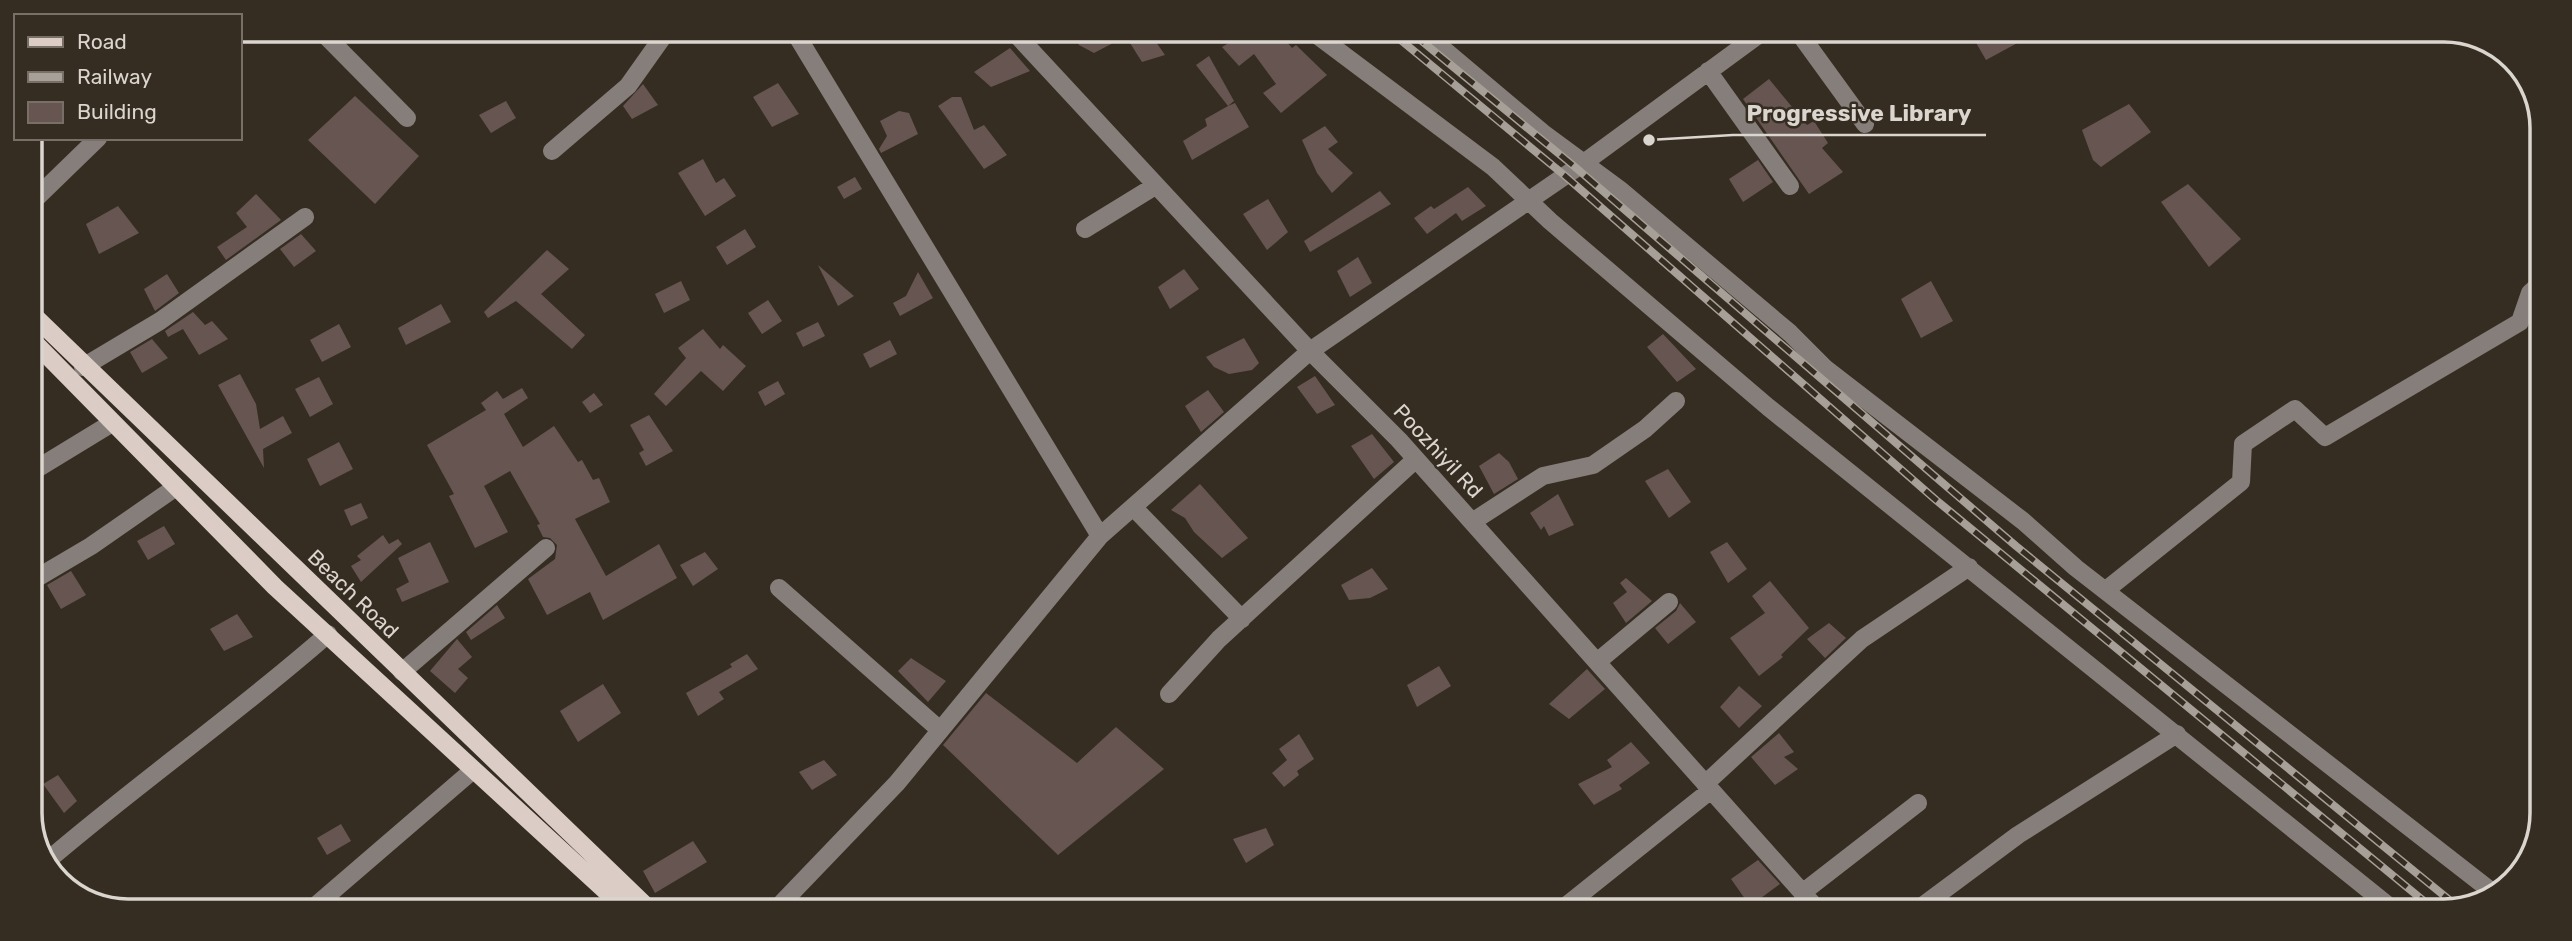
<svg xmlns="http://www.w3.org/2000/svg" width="2572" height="941" font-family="Rubik,sans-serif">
  <rect width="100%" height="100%" fill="#362d22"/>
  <path fill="#665551" d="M1071,32H1134L1094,53L1079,45Z
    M1146,32H1149L1165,55L1142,62L1130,43Z
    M1247,32H1279L1292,48L1296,45L1327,75L1281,113L1263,93L1276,84L1254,54L1239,66L1222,47Z
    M1971,34H2034L1986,60Z
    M1010,48L1030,71L991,87L974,72Z
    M1209,56L1234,101L1228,106L1235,103L1249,127L1192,160L1183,141L1207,126L1205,119L1228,106L1196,65Z
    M1769,79L1807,125L1814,121L1828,143L1822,148L1843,172L1809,194L1743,99Z
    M778,83L799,114L772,127L753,97Z
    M643,84L658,105L632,119L623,106Z
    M355,96L419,156L375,204L308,140Z
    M952,97H961L974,130L984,125L1007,155L984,169L938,106Z
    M506,101L516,118L491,133L479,115Z
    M2129,104L2151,132L2101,167L2093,160L2082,130Z
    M899,111L909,113L918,134L881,153L879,149L887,136L880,121Z
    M1325,126L1338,142L1328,149L1353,173L1332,193L1317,173L1302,140Z
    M703,159L716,183L724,178L736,196L705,216L678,173Z
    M1758,160L1773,182L1743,202L1729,179Z
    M855,177L862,189L844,199L837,187Z
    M2188,184L2241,239L2209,267L2161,202Z
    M1468,187L1486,206L1462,221L1456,213L1427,234L1414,218L1431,206L1434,209Z
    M1380,191L1391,204L1310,252L1304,241Z
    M256,194L281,220L226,260L217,247L247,227L236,213Z
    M1268,199L1288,232L1267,250L1243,214Z
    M118,206L139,233L99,254L86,224Z
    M745,229L756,247L727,265L716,247Z
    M301,234L316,251L294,267L280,249Z
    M547,250L569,269L541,294L585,335L572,349L516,301L488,318L484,312Z
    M1358,257L1372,283L1350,297L1337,271Z
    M818,265L854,296L838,306Z
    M1184,269L1199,289L1170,309L1158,287Z
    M918,272L933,298L900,316L893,303L906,296Z
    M167,274L179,293L155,311L144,289Z
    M681,281L690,300L664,313L655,294Z
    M1931,281L1953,321L1921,338L1901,299Z
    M768,300L782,321L762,334L748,313Z
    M441,304L451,322L406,345L398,328Z
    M193,312L205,325L212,321L228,339L199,355L183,329L168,337L165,331Z
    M818,322L825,336L803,347L796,333Z
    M339,324L351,347L322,362L310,340Z
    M703,329L720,349L723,345L746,366L723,391L701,371L666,406L654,394L686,358L678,348Z
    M1663,334L1696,369L1677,382L1647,347Z
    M1244,338L1259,363L1252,370L1229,374L1214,367L1206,357Z
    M152,339L168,358L142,373L130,352Z
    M890,340L897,354L870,368L863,354Z
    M240,374L256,404L260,429L283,416L292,433L263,449L264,468L218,385Z
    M1315,376L1335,405L1317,414L1297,387Z
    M319,377L333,404L310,417L295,389Z
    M778,381L785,394L765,406L758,392Z
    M522,388L528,398L504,414L523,447L554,426L578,462L582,460L593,480L599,478L610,502L575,519L606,576L659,544L677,578L603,620L590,592L547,615L528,579L555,559L557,545L550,538L543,537L537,525L540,524L510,471L484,486L508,532L475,548L449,496L454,494L427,445L486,410L481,403L497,391L503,399Z
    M1208,390L1224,412L1201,432L1185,406Z
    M594,393L603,405L590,413L582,402Z
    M649,415L673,451L646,466L639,453L644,450L630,425Z
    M1372,434L1394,462L1374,479L1351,446Z
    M339,442L353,469L320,486L307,459Z
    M1499,453L1509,462L1518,479L1494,494L1479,466Z
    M1668,469L1691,502L1669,518L1645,481Z
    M1200,484L1248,538L1222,558L1194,532L1185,518L1171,510Z
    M1558,494L1574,525L1549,536L1544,526L1541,530L1530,513Z
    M361,503L368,518L351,526L344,510Z
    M164,526L175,544L148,560L137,541Z
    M383,535L389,544L398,539L402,544L361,582L351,566L361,560L357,556Z
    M430,542L449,582L402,602L396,589L409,582L398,558Z
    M1727,542L1747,569L1728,583L1710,552Z
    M705,552L718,569L693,586L680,565Z
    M1372,568L1388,589L1370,598L1349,600L1341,585Z
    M71,571L86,595L61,609L47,585Z
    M1626,578L1652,601L1626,623L1613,603L1627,592L1620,583Z
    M1770,581L1809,628L1781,655L1783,657L1759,676L1730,638L1765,613L1752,596Z
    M1680,603L1696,622L1668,644L1655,628L1676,611Z
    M497,605L505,618L471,640L466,632Z
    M237,614L253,637L224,651L210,629Z
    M1829,623L1846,638L1825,658L1807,639Z
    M457,639L472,657L458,669L468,678L455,693L430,671Z
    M747,654L758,669L719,692L724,699L698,716L686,693L732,667L730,664Z
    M911,658L946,681L928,702L898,671Z
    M1439,666L1451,686L1417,707L1407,685Z
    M1587,669L1605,689L1569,719L1549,704Z
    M603,684L621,713L578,742L560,711Z
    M1739,686L1762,706L1739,728L1720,707Z
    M986,693L1077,763L1116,727L1164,769L1058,855L943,745Z
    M1779,733L1794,752L1784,757L1798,769L1775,785L1751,757Z
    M1299,734L1314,759L1297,771L1299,775L1284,787L1272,773L1287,760L1279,749Z
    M1631,742L1650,763L1619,785L1622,789L1594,805L1578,784L1612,767L1607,760Z
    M824,760L837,775L812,790L799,772Z
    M58,775L77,801L64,813L43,784Z
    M341,824L351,841L327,855L317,838Z
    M1266,828L1274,845L1246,863L1233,839Z
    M693,841L707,862L655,893L643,871Z
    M1758,860L1780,884L1750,906L1731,879Z"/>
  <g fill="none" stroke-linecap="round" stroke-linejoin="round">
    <path stroke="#857e7a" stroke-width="18" d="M320,30L407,118
      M794,31L1100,536
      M1014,32L1310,351L1399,440L1818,910
      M1313,32L1493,167L1550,221L1768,407L2395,911
      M1424,33L1543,133L1619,189L1790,333L1826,369L2023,521L2076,568L2495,894
      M1799,33L1865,124
      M1708,71L1790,186
      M552,151L628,86L667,31
      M30,204L98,138
      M1085,229L1155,186
      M83,367L160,321L305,217
      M30,473L112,423
      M1133,507L1242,619
      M1472,522L1543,476L1593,465L1645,429L1676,401
      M30,582L91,546L176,487
      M779,588L940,730
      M2106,590L2241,482L2243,444L2295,409L2325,437L2520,322L2530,293L2541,283
      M1597,662L1669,602
      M402,672L546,548
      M1169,694L1219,639L1416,459
      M1705,784L1862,639L1969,567
      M46,862C138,783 237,714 328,634
      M1802,893L1918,803
      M314,907L472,771
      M777,908L897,783L1100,536L1310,351L1585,162L1761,33
      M1562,909L1711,790
      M1917,910L2018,835L2177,734"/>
    <path stroke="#dbcdc5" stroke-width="18" d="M30,312L647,907
      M30,338L275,587L623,907"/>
    <defs>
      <path id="rail" d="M1391,32L1564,175L1936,500L2436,911
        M1412,33L1575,167L2016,546L2458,907"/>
    </defs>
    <use href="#rail" stroke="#a7a098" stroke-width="8"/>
    <use href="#rail" stroke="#362d22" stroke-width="5" stroke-dasharray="16" stroke-linecap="butt"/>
  </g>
  <g text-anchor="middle" stroke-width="5" stroke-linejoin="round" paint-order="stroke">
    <g font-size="21" fill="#dad5ce" stroke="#362d22">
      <text transform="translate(1438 451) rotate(47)" y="7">Poozhiyil Rd</text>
      <text transform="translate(353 594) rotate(44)" y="7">Beach Road</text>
    </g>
  </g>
  <path d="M0 0H2572V941H0ZM128 42H2444A86 86 0 0 1 2530 128V813A86 86 0 0 1 2444 899H128A86 86 0 0 1 42 813V128A86 86 0 0 1 128 42Z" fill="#362d22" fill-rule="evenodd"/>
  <path fill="none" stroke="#dad5ce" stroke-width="3.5" d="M128 42H2444A86 86 0 0 1 2530 128V813A86 86 0 0 1 2444 899H128A86 86 0 0 1 42 813V128A86 86 0 0 1 128 42Z"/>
  <path fill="none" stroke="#dad5ce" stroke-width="2.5" d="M1649 140L1733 135H1986"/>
  <circle fill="#dad5ce" stroke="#362d22" stroke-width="2.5" cx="1649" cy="140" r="7"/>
  <g font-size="23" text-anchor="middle" font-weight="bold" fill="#dad5ce" stroke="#362d22" stroke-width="5" stroke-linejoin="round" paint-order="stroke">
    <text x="1859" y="121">Progressive Library</text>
  </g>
  <rect x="14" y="14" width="228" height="126" fill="#362d22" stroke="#787067" stroke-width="2"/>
  <rect x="28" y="37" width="35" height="10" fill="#dbcdc5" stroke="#787067" stroke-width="2"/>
  <text x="77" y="49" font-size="21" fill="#dad5ce">Road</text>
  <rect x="28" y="72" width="35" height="10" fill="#a7a098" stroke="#787067" stroke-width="2"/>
  <text x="77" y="84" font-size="21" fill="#dad5ce">Railway</text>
  <rect x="28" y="102" width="35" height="21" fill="#665551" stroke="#787067" stroke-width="2"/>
  <text x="77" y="119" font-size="21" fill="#dad5ce">Building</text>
</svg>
